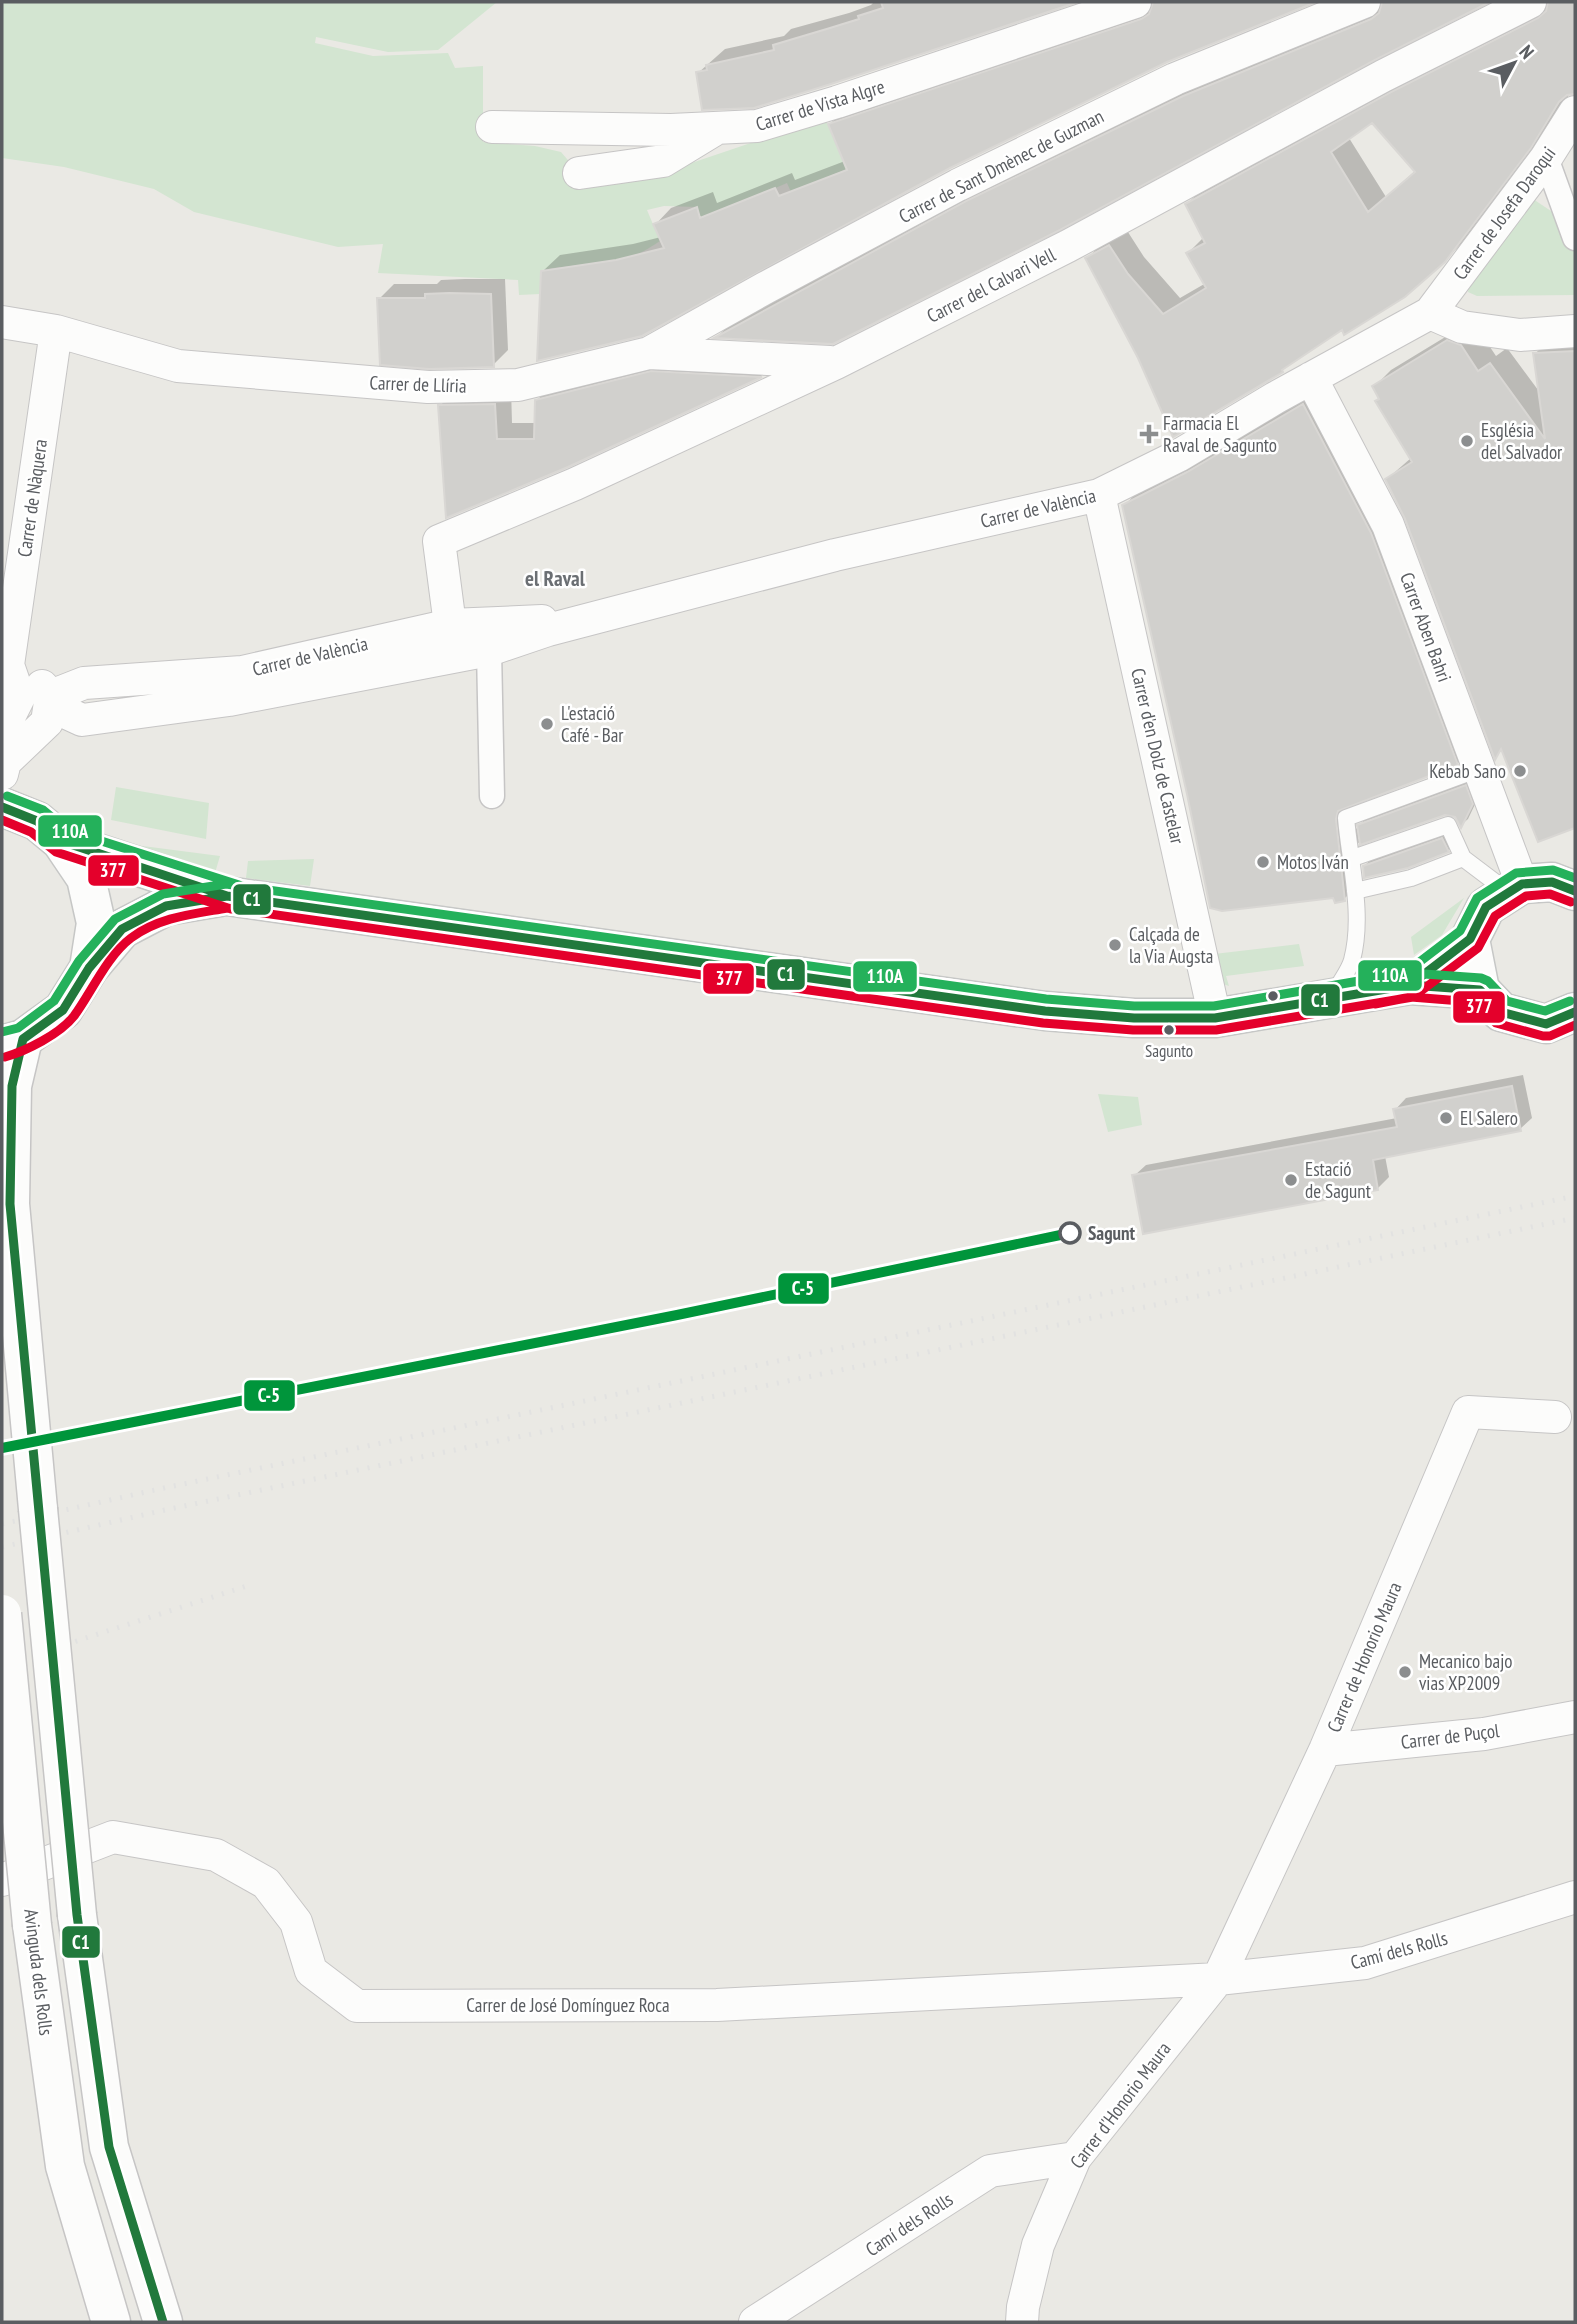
<svg xmlns="http://www.w3.org/2000/svg" width="1577" height="2324" font-family="'PT Sans Narrow',sans-serif">
  <rect width="100%" height="100%" fill="#eae9e4"/>
  <path fill="#d3e5d1" d="M2,2H497L438,50L388,52L316,37L315,43L373,56L448,53L455,68L483,66V142L535,146L561,152L579,173L656,175L825,118L847,169L791,192L787,183L701,220L697,207L664,206L647,210L660,241C652,246 644,252 635,255C606,266 572,264 542,270L540,294L519,295L518,280L378,273L383,244L338,247L194,212L154,189L64,167L2,158Z
    M1530,197L1569,223L1575,241V295L1477,296L1468,292L1470,277Z
    M116,787L209,803L206,839L111,820Z
    M104,841L220,856L215,873Z
    M314,859L310,886L246,878L248,861Z
    M1464,898L1442,935L1414,955L1411,937Z
    M1299,944L1304,966L1226,976L1229,986L1220,983L1214,954Z
    M1098,1094L1138,1097L1142,1125L1108,1132Z"/>
  <path fill="#0003" fill-rule="evenodd" d="M874,2H1072L831,83L698,73L725,49L784,36L791,29L849,13L871,5Z
    M1154,2H1311L1167,60L949,167L642,334L543,271L560,255L633,244L661,237L655,225L671,208L713,192L717,203L792,173L795,180L845,161L830,124L846,108L1155,5Z
    M1383,2H1486L1374,58L718,336L732,322L985,185L1201,80L1384,5Z
    M1550,2H1575V92L1570,93L1547,129L1461,244L1444,261L1293,361L1282,371L1139,358L1088,258L1104,241L1126,229L1144,257L1180,298L1206,283L1188,253L1204,237L1187,204L1203,188L1410,76L1549,6ZM1372,120L1416,170L1386,197L1349,138Z
    M465,279H505L508,350L493,365L379,299L394,284H437L441,280Z
    M1465,325L1478,329L1496,356L1507,348L1541,394L1535,354L1551,337L1575,335V827L1539,840L1503,749L1496,756L1407,518L1387,479L1411,458L1374,387L1391,370Z
    M668,356L775,361L761,376L567,466L448,515L440,406L456,389L511,388L512,423H536L537,400L554,384Z
    M1321,387L1475,746L1457,764L1353,804L1356,829L1366,818L1473,779L1479,796L1468,819L1461,825L1456,816L1445,813L1358,843L1362,881L1344,899L1124,506L1142,487Z
    M1450,832L1455,844L1448,851L1364,866L1372,859Z
    M1523,1075L1532,1118L1520,1129L1385,1156L1389,1177L1377,1189L1134,1176L1146,1165L1397,1118L1395,1110L1406,1098Z"/>
  <path fill="#d1d0cd" stroke="#d9d7d4" stroke-width="2" fill-rule="evenodd" d="M881,2H1078L831,84L754,108L702,110L696,72L707,70L706,65L774,50L773,45L830,28L859,19L858,16L883,8Z
    M1153,2H1316L1167,62L950,168L642,336L537,361L541,271L616,260L664,248L653,224L697,207L700,218L775,188L779,196L847,170L828,124L1141,19L1149,14Z
    M1382,2H1490L1375,60L1060,230L833,344L714,338L966,201L1183,96L1371,19L1379,13Z
    M1548,2H1575V94L1567,95L1559,102L1531,148L1445,262L1405,297L1344,335L1342,330L1282,370L1283,372L1173,437L1138,358L1085,258L1109,245L1128,274L1163,314L1206,288L1186,253L1205,243L1185,204L1391,92L1538,18L1546,11ZM1372,123L1415,172L1368,212L1331,152Z
    M449,293L491,294L494,367L429,369L380,365L377,298H425V294Z
    M1447,340L1461,345L1478,371L1490,363L1545,439L1533,353L1575,351V828L1538,842L1501,749L1495,760L1405,519L1385,479L1412,462L1375,401L1379,399L1372,386Z
    M651,371L762,377L568,467L446,518L438,405L495,404L497,439H534L535,400Z
    M1303,404L1371,533L1458,765L1338,811L1336,819L1345,901L1335,903L1333,898L1222,911L1210,908L1187,794L1122,505L1187,472Z
    M1466,785L1473,804L1461,828L1455,817L1445,815L1360,845L1357,825Z
    M1442,838L1449,852L1408,868L1364,878L1363,866Z
    M1512,1086L1521,1131L1373,1160L1378,1190L1143,1234L1132,1175L1397,1127L1393,1109Z"/>
  <g fill="none" stroke-linecap="round" stroke-linejoin="round">
    <defs>
      <path id="service" d="M1350,859L1448,825L1463,858L1508,892
        M1355,891L1411,878L1463,858
        M1334,994C1339,983 1349,971 1352,960C1364,915 1350,864 1346,818L1479,769"/>
      <path id="pedestrian" d="M1546,158L1575,238
        M489,650L492,796"/>
      <path id="minor" d="M492,127L671,130L757,126L837,102L1135,2
        M579,173L663,161L714,130
        M1430,313L1462,327L1520,335L1575,331
        M2,322L56,331L178,366L428,387L518,385L649,353L830,362
        M649,353L765,288L958,185L1175,79L1364,2
        M1311,378L1388,525L1522,884
        M1099,495L1215,1018
        M450,625L439,541L575,484L836,363L1068,246L1383,76L1530,2
        M548,630L542,621L450,625L242,672L84,683L51,696L69,714L82,720L229,700L489,650L548,630L835,555L1099,495L1178,456L1275,398L1430,313L1546,158L1575,112
        M2,731L19,697L8,665L56,331
        M2,774L5,762L47,722L51,696L42,686
        M1325,1750L1484,1734L1575,1717
        M2,1880L113,1837L216,1855L266,1883L296,1922L311,1971L357,2006L717,2005L1218,1979L1365,1963L1575,1897
        M755,2322L990,2171L1075,2158
        M1022,2322L1023,2307L1038,2245L1075,2158L1218,1979L1325,1750L1468,1412L1555,1417"/>
      <path id="tertiary" d="M23,1039L12,1086L10,1204L38,1509
        M77,1915L109,2147L163,2322
        M32,1925L65,2166L111,2322"/>
      <path id="secondary" d="M2,807L37,821L61,841L86,878L96,923L89,968L63,1010L23,1039L2,1045
        M61,841L227,896L1045,1011L1134,1018H1215L1410,985L1480,990
        M1575,891L1552,882L1522,884L1486,907L1470,939L1480,990L1501,1012L1546,1024L1575,1012
        M89,968L122,929L166,906L220,897"/>
    </defs>
    <use href="#service" stroke="#c6c5c5" stroke-width="18"/>
    <use href="#pedestrian" stroke="#c6c5c5" stroke-width="27"/>
    <use href="#minor" stroke="#c6c5c5" stroke-width="34"/>
    <use href="#tertiary" stroke="#c6c5c5" stroke-width="41"/>
    <use href="#secondary" stroke="#c6c7c6" stroke-width="41"/>
    <use href="#service" stroke="#fcfcfb" stroke-width="16"/>
    <use href="#pedestrian" stroke="#fcfcfb" stroke-width="24"/>
    <use href="#minor" stroke="#fcfcfb" stroke-width="32"/>
    <use href="#tertiary" stroke="#fcfcfb" stroke-width="38"/>
    <use href="#secondary" stroke="#fcfcfb" stroke-width="38"/>
    <path stroke="#e2e2e1" stroke-width="5" stroke-dasharray="2 9" stroke-linecap="butt" d="M2,1524L164,1488L1575,1196
      M2,1547L165,1510L1575,1218
      M2,1665L247,1586"/>
    <defs>
      <path id="tertiary-bridge" d="M38,1509L77,1915
        M2,1614L32,1925"/>
    </defs>
    <use href="#tertiary-bridge" stroke="#c6c5c5" stroke-width="41" stroke-linecap="butt"/>
    <use href="#tertiary-bridge" stroke="#fcfcfb" stroke-width="38"/>
    <defs>
      <path id="bus-1" d="M2,807L37,821L61,841L227,896L1045,1011L1134,1018H1215L1410,985L1480,990L1501,1012L1546,1024L1575,1012
        M1410,985L1470,939L1486,907L1522,884L1552,882L1575,891
        M163,2322L109,2147L77,1915L10,1204L12,1086L23,1039L63,1010L89,968L122,929L166,906L227,896"/>
      <path id="bus-2" d="M2,820L31,832L56,852L231,909
        M1375,1004L1411,997L1474,1002L1496,1023L1543,1036H1550L1575,1025
        M5,1057C26,1051 60,1034 74,1016C91,993 107,956 131,938C159,917 193,914 227,908L1043,1023L1133,1030H1216L1413,997L1478,948L1495,916L1526,896L1550,894L1571,902"/>
      <path id="bus-3" d="M7,796L43,810L67,830L239,885
        M1371,980L1410,973L1481,978L1488,981L1507,1001L1545,1011L1570,1001
        M2,1032L18,1028L54,1001L79,961L115,919L163,894L226,884L1046,999L1134,1006H1214L1405,973L1460,931L1477,898L1516,873L1553,870L1575,878"/>
    </defs>
    <use href="#bus-1" stroke="#fff" stroke-width="14"/>
    <use href="#bus-2" stroke="#fff" stroke-width="14"/>
    <use href="#bus-3" stroke="#fff" stroke-width="14"/>
    <use href="#bus-1" stroke="#21793c" stroke-width="9"/>
    <use href="#bus-2" stroke="#e4002b" stroke-width="9"/>
    <use href="#bus-3" stroke="#24b15b" stroke-width="9"/>
    <defs>
      <path id="rail-1" d="M2,1448L677,1315L1070,1233"/>
    </defs>
    <use href="#rail-1" stroke="#fff" stroke-width="16"/>
    <use href="#rail-1" stroke="#00953b" stroke-width="10"/>
  </g>
  <g fill="#8c8e8f" stroke="#fff" stroke-width="2.5">
    <path d="M1145.5 423.5h7v7h7v7h-7v7h-7v-7h-7v-7h7z"/>
    <circle cx="1467" cy="441" r="7"/>
    <circle cx="547" cy="724" r="7"/>
    <circle cx="1520" cy="771" r="7"/>
    <circle cx="1263" cy="862" r="7"/>
    <circle cx="1115" cy="945" r="7"/>
    <circle cx="1446" cy="1118" r="7"/>
    <circle cx="1291" cy="1180" r="7"/>
    <circle cx="1405" cy="1672" r="7"/>
  </g>
  <g fill="#5a5d61" stroke="#fff" stroke-width="2.5">
    <circle cx="1273" cy="996" r="6"/>
    <circle cx="1169" cy="1030" r="6"/>
  </g>
  <circle fill="#fff" stroke="#5a5d61" stroke-width="3.5" cx="1070" cy="1233" r="10"/>
  <g text-anchor="middle" stroke-width="5" stroke-linejoin="round" paint-order="stroke">
    <g font-size="17" fill="#5a5d61" stroke="#fff">
      <text x="1169" y="1057">Sagunto</text>
    </g>
    <g font-size="19" fill="#5a5d61" stroke="#fff">
      <text transform="translate(820 105) rotate(-17)" y="7">Carrer de Vista Algre</text>
      <text transform="translate(1001 166) rotate(-27)" y="7">Carrer de Sant Dmènec de Guzman</text>
      <text transform="translate(1504 213) rotate(-54)" y="7">Carrer de Josefa Daroqui</text>
      <text transform="translate(991 285) rotate(-27)" y="7">Carrer del Calvari Vell</text>
      <text transform="translate(418 384) rotate(2)" y="7">Carrer de Llíria</text>
      <text transform="translate(32 498) rotate(-82)" y="7">Carrer de Nàquera</text>
      <text transform="translate(1038 508) rotate(-13)" y="7">Carrer de València</text>
      <text transform="translate(1426 627) rotate(70)" y="7">Carrer Aben Bahri</text>
      <text transform="translate(310 656) rotate(-13)" y="7">Carrer de València</text>
      <text transform="translate(1158 756) rotate(77)" y="7">Carrer d'en Dolz de Castelar</text>
      <text transform="translate(1364 1657) rotate(-67)" y="7">Carrer de Honorio Maura</text>
      <text transform="translate(1450 1736) rotate(-7)" y="7">Carrer de Puçol</text>
      <text transform="translate(1399 1950) rotate(-15)" y="7">Camí dels Rolls</text>
      <text transform="translate(39 1972) rotate(83)" y="7">Avinguda dels Rolls</text>
      <text x="568" y="2012">Carrer de José Domínguez Roca</text>
      <text transform="translate(1120 2105) rotate(-53)" y="7">Carrer d'Honorio Maura</text>
      <text transform="translate(909 2224) rotate(-33)" y="7">Camí dels Rolls</text>
    </g>
    <g font-size="19" fill="#5a5d61" stroke="#fff" text-anchor="start">
      <text x="1163" y="430">Farmacia El<tspan x="1163" dy="22">Raval de Sagunto</tspan></text>
      <text x="1481" y="437">Església<tspan x="1481" dy="22">del Salvador</tspan></text>
      <text x="561" y="720">L'estació<tspan x="561" dy="22">Café - Bar</tspan></text>
      <text x="1506" y="778" text-anchor="end">Kebab Sano</text>
      <text x="1277" y="869">Motos Iván</text>
      <text x="1129" y="941">Calçada de<tspan x="1129" dy="22">la Via Augsta</tspan></text>
      <text x="1460" y="1125">El Salero</text>
      <text x="1305" y="1176">Estació<tspan x="1305" dy="22">de Sagunt</tspan></text>
      <text x="1419" y="1668">Mecanico bajo<tspan x="1419" dy="22">vias XP2009</tspan></text>
    </g>
    <g font-size="19" font-weight="bold" fill="#5a5d61" stroke="#fff" text-anchor="start">
      <text x="1088" y="1240">Sagunt</text>
    </g>
    <g font-size="21" font-weight="bold" fill="#6b6f73" stroke="#fff">
      <text x="555" y="586">el Raval</text>
    </g>
  </g>
  <g stroke="#fff" stroke-width="2.5">
    <rect x="37" y="814" width="66" height="34" rx="7" fill="#24b15b"/>
    <rect x="87" y="854" width="53" height="33" rx="7" fill="#e4002b"/>
    <rect x="232" y="883" width="40" height="33" rx="7" fill="#21793c"/>
    <rect x="766" y="958" width="40" height="33" rx="7" fill="#21793c"/>
    <rect x="1357" y="959" width="66" height="33" rx="7" fill="#24b15b"/>
    <rect x="852" y="960" width="66" height="33" rx="7" fill="#24b15b"/>
    <rect x="702" y="962" width="53" height="33" rx="7" fill="#e4002b"/>
    <rect x="1300" y="983" width="41" height="34" rx="7" fill="#21793c"/>
    <rect x="1452" y="990" width="54" height="34" rx="7" fill="#e4002b"/>
    <rect x="777" y="1272" width="53" height="33" rx="7" fill="#00953b"/>
    <rect x="243" y="1379" width="53" height="33" rx="7" fill="#00953b"/>
    <rect x="61" y="1925" width="40" height="34" rx="7" fill="#21793c"/>
  </g>
  <g font-size="19" text-anchor="middle" font-weight="bold" fill="#fff">
    <text x="70" y="838">110A</text>
    <text x="113" y="877">377</text>
    <text x="252" y="906">C1</text>
    <text x="786" y="981">C1</text>
    <text x="1390" y="982">110A</text>
    <text x="885" y="983">110A</text>
    <text x="729" y="985">377</text>
    <text x="1320" y="1007">C1</text>
    <text x="1479" y="1013">377</text>
    <text x="803" y="1295">C-5</text>
    <text x="269" y="1402">C-5</text>
    <text x="81" y="1949">C1</text>
  </g>
  <rect width="1577" height="2324" fill="none" stroke="#5a5d61" stroke-width="7"/>
  <g transform="translate(1514 63) rotate(49)" stroke="#ffffff" stroke-width="5" paint-order="stroke">
  <path d="M0-5L12 26L0 18L-12 26Z" fill="#5a5d61"/>
  <text y="-10" font-size="19" font-weight="bold" text-anchor="middle" fill="#5a5d61">N</text>
  </g>
</svg>
